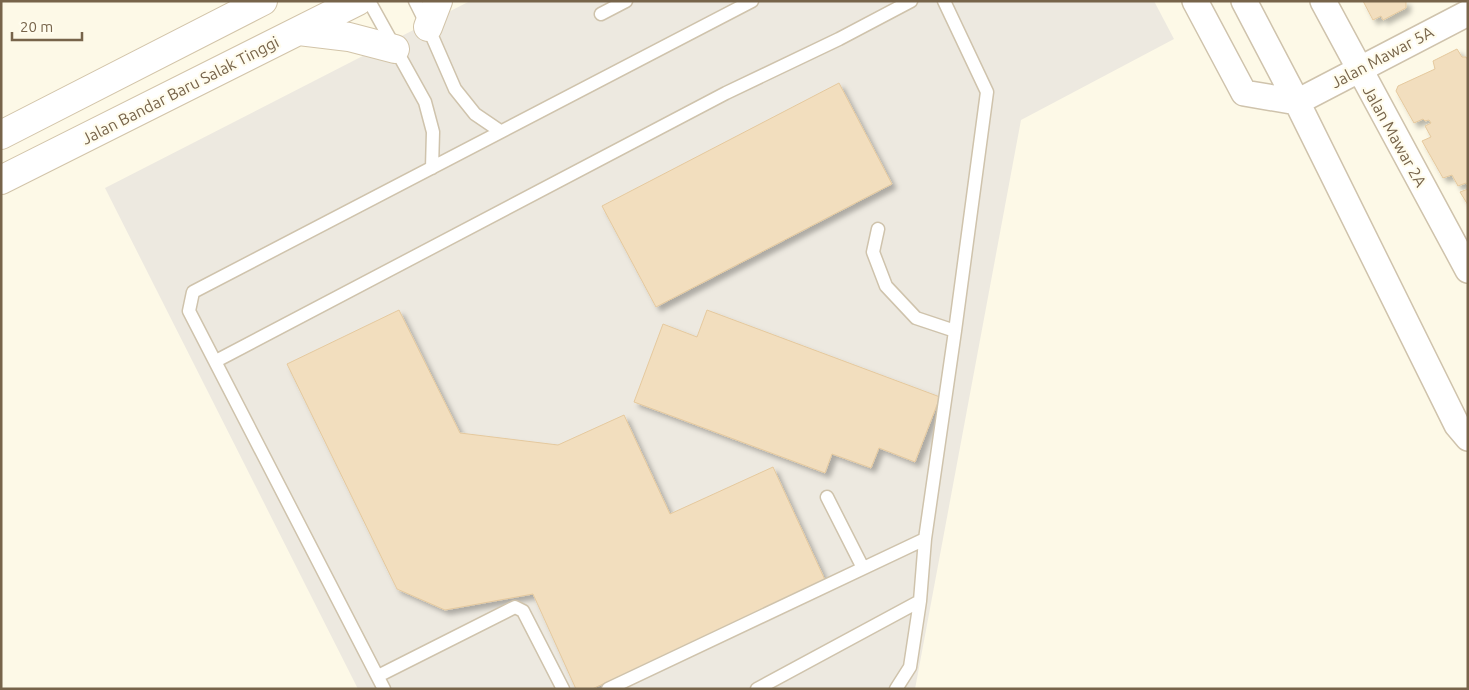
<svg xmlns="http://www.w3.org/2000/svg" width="1469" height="690" font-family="Ubuntu,sans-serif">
  <defs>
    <filter id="shadow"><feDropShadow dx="4.5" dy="4.5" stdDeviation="2.5" flood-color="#0004"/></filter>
  </defs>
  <rect width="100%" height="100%" fill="#fdf9e7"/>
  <path fill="#ede9e0" d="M470,1H1154L1174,39L1021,120L915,689H358L105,188Z"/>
  <path fill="#f2debe" stroke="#e5c99e" filter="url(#shadow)" d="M1363,1H1406V8L1383,20L1381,16L1373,20Z
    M1457,49L1462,57H1466L1468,60V186L1466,183L1458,186L1452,175L1443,178L1422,141L1431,137L1425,126L1431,123L1429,120L1425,121L1423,119L1414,123L1396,91L1398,86L1435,69L1433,61Z
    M839,83L892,184L656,307L602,206Z
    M1468,189V205L1460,192Z
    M399,310L460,433L558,445L624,415L670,514L773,467L826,582L592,689H576L533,594L445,610L397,589L287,364Z
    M707,310L940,397L915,462L879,448L871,468L832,454L825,473L634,402L663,324L697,337Z"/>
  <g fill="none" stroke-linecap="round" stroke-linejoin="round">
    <defs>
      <path id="lane" d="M369,1L425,102L433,132L432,168
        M415,1L428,27L455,89L475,114L500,131
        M601,14L626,1
        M878,229L873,252L886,286L916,318L955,331
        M216,361L726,93L839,39L911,1
        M827,497L863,568
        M378,676L515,607L523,611L563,689
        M384,689L189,311L193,292L752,1
        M608,689L925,539
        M757,689L920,601
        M896,689L910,667L920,601L925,539L955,331L987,92L944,1"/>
      <path id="street" d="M1195,1L1244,93L1297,102
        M1244,1L1297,102L1457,425L1468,438
        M1323,1L1468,270
        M1297,102L1468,13"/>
      <path id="secondary" d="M428,27L438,1
        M299,31L349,37L395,49
        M1,135L263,1
        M1,180L358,1"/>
    </defs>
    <use href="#lane" stroke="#cfc3ac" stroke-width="15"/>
    <use href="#street" stroke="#cfc3ac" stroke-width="28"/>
    <use href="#secondary" stroke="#d2c4a9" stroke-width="30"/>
    <use href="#lane" stroke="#fff" stroke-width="12"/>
    <use href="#street" stroke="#fff" stroke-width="25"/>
    <use href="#secondary" stroke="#fff" stroke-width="28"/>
  </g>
  <g text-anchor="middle" stroke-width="4.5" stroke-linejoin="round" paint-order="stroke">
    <g font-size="16" fill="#77644a" stroke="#fffced">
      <text transform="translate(1382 57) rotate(-28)" y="6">Jalan Mawar 5A</text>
      <text transform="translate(180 90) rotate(-27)" y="6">Jalan Bandar Baru Salak Tinggi</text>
      <text transform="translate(1395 136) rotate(61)" y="6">Jalan Mawar 2A</text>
    </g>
  </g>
  <rect width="1469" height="690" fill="none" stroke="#77644a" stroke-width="5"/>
  <path d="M12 32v8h70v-8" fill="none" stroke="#77644a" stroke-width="2.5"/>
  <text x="20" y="32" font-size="15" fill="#77644a" stroke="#fffced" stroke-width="4" paint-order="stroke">20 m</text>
</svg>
